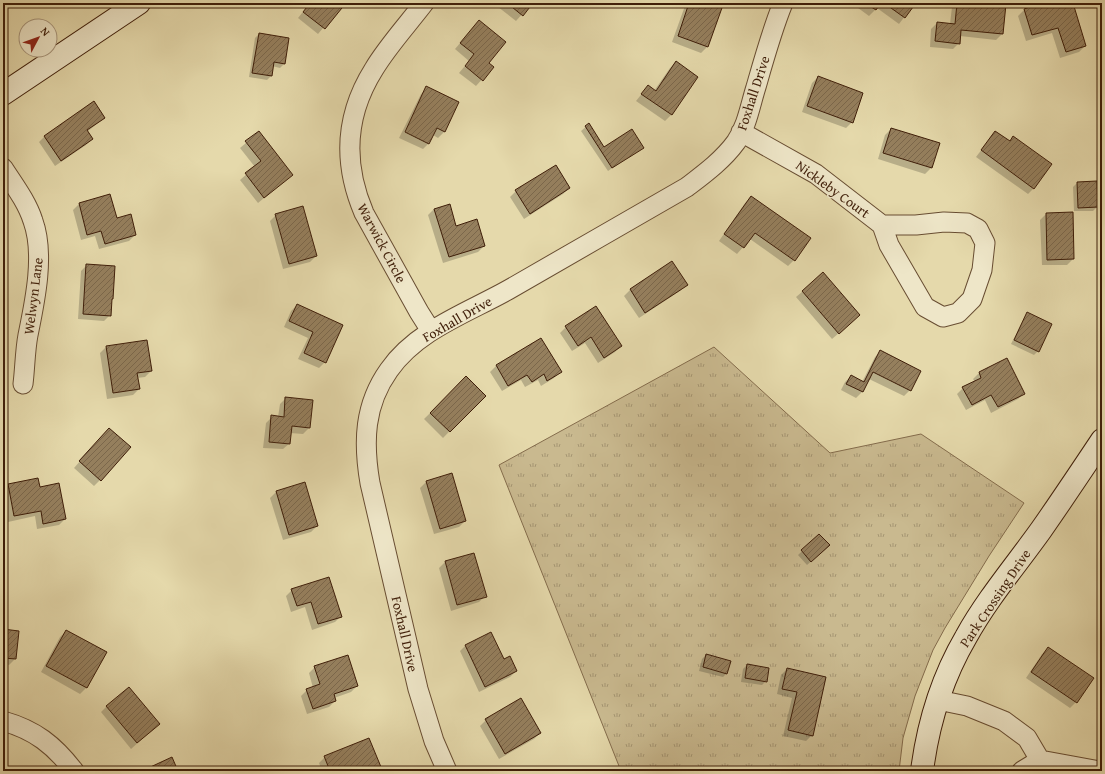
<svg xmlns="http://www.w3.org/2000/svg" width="1105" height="774" font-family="'Gentium Book Plus',serif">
  <defs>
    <pattern id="park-tufts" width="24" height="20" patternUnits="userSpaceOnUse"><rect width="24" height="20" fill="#c9b98f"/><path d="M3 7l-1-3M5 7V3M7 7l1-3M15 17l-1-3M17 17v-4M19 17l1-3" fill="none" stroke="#a59673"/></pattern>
    <pattern id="building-hatch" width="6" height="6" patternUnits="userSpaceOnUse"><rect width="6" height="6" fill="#957f5d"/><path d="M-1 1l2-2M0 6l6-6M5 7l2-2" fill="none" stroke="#7b674b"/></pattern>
  </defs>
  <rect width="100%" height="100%" fill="#e5d9ab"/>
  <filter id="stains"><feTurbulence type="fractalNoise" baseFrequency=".005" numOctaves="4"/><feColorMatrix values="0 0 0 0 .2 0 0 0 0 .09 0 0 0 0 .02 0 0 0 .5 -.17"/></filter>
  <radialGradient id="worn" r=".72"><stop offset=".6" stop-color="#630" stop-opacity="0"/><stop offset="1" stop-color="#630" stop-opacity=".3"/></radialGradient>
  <path fill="url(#park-tufts)" stroke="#846c4c" d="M714,347L830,453L921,434L1024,503L989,556L945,628L933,650L915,696L903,738L899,771H621L499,465Z"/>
  <path fill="#0003" d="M310,3H344L318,34L298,18Z
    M493,3H532L516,21Z
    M686,3H715L721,5L707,47L701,53L672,42Z
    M855,3H915L899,24L877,8L869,16L854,5Z
    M955,3H982L1004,5L1002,34L996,40L960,36L959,43L953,49L930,47L931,29L937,23L950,24L952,7Z
    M1046,3H1072L1085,46L1079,52L1060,58L1052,33L1026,41L1018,16L1024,10Z
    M479,21L488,63L493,67L476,86L459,73L469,61L455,49Z
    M259,34L284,64L280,68L272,66L271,76L267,80L249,77L255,38Z
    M676,62L697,77L671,115L665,121L636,101L648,86L654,91L670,68Z
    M818,77L852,122L846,128L802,112L812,83Z
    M427,88L458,103L444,132L438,138L433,135L429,143L423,149L399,138L421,94Z
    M104,118L87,132L92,139L86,145L55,166L39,142L45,136Z
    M588,125L604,148L643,147L608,171L581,131Z
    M891,129L931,168L925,174L878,159L885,135Z
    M259,132L292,175L258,203L240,180L255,167L240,148Z
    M995,132L1009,142L1013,137L1034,188L1028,194L976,157Z
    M1077,183L1097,207L1093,211H1074L1073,187Z
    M569,188L563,194L524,219L510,197L516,191Z
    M751,197L810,239L794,260L788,266L750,239L737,254L719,241L745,203Z
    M79,204L116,219L135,235L129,241L99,249L95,236L81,240L73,210Z
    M434,209L456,227L484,246L478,252L443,263L428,215Z
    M1046,214L1073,259L1067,265H1042L1040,220Z
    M276,215L316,256L310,262L283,269L270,221Z
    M672,262L686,285L680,291L639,318L624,296L630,290Z
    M87,265L111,300L110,315L104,321L78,319L81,271Z
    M823,274L853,321L832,339L796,297Z
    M297,305L342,325L325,362L319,368L298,359L308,338L284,327L291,311Z
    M1027,314L1038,351L1034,355L1011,344L1024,318Z
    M566,327L621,346L615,352L598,363L585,343L572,351L560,333Z
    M541,339L560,372L554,378L541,386L538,380L525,387L521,380L502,391L490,372L496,366Z
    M106,347L151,371L145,377L137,378L139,389L133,395L107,399L100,353Z
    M881,351L920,371L910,390L904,396L869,379L862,392L856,398L841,390L845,382L851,376L862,382L875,357Z
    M1007,359L1024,393L1018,399L991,413L985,400L966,410L957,394L963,388L975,382L973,379L979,373Z
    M466,378L484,396L443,438L424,419Z
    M286,398L309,428L303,434L290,433V443L283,449L263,448L266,423L272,417H278L280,404Z
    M103,435L100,480L94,486L74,468Z
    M426,482L465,521L459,527L434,534L420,488Z
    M8,485L39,488L65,519L59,525L37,529L35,516L8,522L3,495V491Z
    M276,492L317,526L311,532L283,540L270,498Z
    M819,535L825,549L807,565L798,555Z
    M473,554L485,596L479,602L451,611L439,568L445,562Z
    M292,590L341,616L335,622L312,630L305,607L291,612L286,596Z
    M3,630L15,659L9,665L3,664Z
    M66,631L86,688L80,694L41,672L60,637Z
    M466,645L503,660L516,671L510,677L479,692L460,651Z
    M1048,648L1076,702L1070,708L1026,678L1042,654Z
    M706,655L727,673L723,677L699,671L702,659Z
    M747,665L766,681L762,685L741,682L743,669Z
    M315,667L357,686L351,692L334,698L335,701L329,707L307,714L301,696L307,690L313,688L309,673Z
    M787,669L825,678L812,735L806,741L783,736L792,698L777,694L781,675Z
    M1102,693V701L1100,700Z
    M107,706L159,724L131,749L101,712Z
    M486,720L540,733L534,739L499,759L480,726Z
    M325,757L380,767L376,771H322L319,763Z"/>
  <path fill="url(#building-hatch)" stroke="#3f1e09" d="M310,3H346L325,29L303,12Z
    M507,3H533L523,16Z
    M689,3H718L723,5L708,47L678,36Z
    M865,3H881L876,10Z
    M884,3H916L905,18Z
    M957,3L1006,4L1003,34L961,30L960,44L935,41L937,22L955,24Z
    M1042,3H1073L1086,46L1066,52L1058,28L1032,35L1024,9Z
    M479,20L506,42L489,63L494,67L483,81L465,66L474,54L460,43Z
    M259,33L289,38L285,64L274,62L272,76L252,73Z
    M676,61L698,77L672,115L641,94L648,85L656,91Z
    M818,76L863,93L853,123L807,106Z
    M426,86L459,102L445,132L437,128L429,144L405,132Z
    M94,101L105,118L87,130L93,139L61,161L44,136Z
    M589,123L604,147L632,129L644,148L612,168L585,126Z
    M891,128L940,143L932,168L883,153Z
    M259,131L293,175L264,198L245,173L261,161L245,141Z
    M995,131L1010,141L1013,136L1052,164L1034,189L981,150Z
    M556,165L570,188L530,214L515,190Z
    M1097,181L1098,207L1078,208L1077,182Z
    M110,194L117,218L131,214L136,235L105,244L101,231L87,235L79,203Z
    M751,196L811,238L795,261L755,233L744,248L724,234Z
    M450,204L456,226L477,219L485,246L449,257L434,209Z
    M303,206L317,256L289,264L275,214Z
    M1073,212L1074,259L1047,260L1046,213Z
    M672,261L688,285L645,313L630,289Z
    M86,264L115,266L113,299H112L111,316L83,314Z
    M823,272L860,315L839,334L802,291Z
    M297,304L343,325L326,363L304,353L313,332L289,321Z
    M596,306L622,346L604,358L591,337L578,346L565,326Z
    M1027,312L1052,324L1039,352L1014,340Z
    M541,338L562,372L547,381L544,374L532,382L527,375L508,386L496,365Z
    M147,340L152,371L137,373L140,389L113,393L106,346Z
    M880,350L921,371L911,391L873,372L863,392L846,384L851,375L864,382Z
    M1007,358L1025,394L998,407L991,395L972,405L962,387L981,378L979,372Z
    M466,376L486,396L450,432L430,413Z
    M285,397L313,400L310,428L292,426L290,444L269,442L271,415L284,417Z
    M109,428L131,447L101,481L79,461Z
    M452,473L466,521L440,529L426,481Z
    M38,478L40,487L59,483L66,519L43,524L41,511L14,516L8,484Z
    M305,482L318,526L289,535L276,491Z
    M819,534L830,545L811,562L801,550Z
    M474,553L487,597L457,605L445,561Z
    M329,577L342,617L318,624L311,602L297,606L291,589Z
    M3,629L19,631L16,659L3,658Z
    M66,630L107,652L87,688L46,666Z
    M491,632L504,659L510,656L517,671L485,687L465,645Z
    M1048,647L1094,678L1077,703L1031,672Z
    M706,654L731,661L727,674L703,667Z
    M348,655L358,686L334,694L336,701L313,709L306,689L320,684L314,666Z
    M747,664L769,668L767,682L745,678Z
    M787,668L826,677L813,736L788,730L797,692L782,689Z
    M129,687L160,724L137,743L106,706Z
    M521,698L541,733L505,754L485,719Z
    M369,738L381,767L372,771H330L324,756Z
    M172,757L178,771H145L144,770Z"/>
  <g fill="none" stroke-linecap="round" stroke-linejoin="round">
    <defs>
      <path id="street" d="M424,3C408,24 387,47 374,69C345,115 343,164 364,213L419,312L431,331
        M741,132L816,174L882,225L889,245L925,307L943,317L958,313L972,299L982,270L985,243L978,229L967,223L944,222L916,225H882
        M3,168C14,185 27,202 33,221C45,254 35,301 28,335C25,351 25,368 23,384
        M938,700L967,706L1004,721L1027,738L1040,760
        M3,721C35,730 54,745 74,771
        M447,771L434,741L418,689L370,483C363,442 364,405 389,370C417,330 467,313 508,290C568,256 627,221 687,187C704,174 723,160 736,142C747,126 750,106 756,87C764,59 772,30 783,3
        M1022,771L1040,760L1100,771"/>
      <path id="secondary" d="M3,94L139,3
        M922,771C928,724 942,678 966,637C987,599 1016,565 1041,530C1062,500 1082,470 1102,440"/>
    </defs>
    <use href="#street" stroke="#684d32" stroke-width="21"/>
    <use href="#secondary" stroke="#3f1e09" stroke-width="24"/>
    <use href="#street" stroke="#eee6c8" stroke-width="19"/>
    <use href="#secondary" stroke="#eee6c8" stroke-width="22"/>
  </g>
  <g text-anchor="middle" stroke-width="3" stroke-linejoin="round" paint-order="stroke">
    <g font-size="14" fill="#3f1e09" stroke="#eee6c8">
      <text transform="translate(753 93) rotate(-72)" y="5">Foxhall Drive</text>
      <text transform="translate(833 189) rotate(36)" y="5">Nickleby Court</text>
      <text transform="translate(382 243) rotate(62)" y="5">Warwick Circle</text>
      <text transform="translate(33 296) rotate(-83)" y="5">Welwyn Lane</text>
      <text transform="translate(457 319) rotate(-30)" y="5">Foxhall Drive</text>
      <text transform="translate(995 598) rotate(-56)" y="5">Park Crossing Drive</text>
      <text transform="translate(405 634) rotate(77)" y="5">Foxhall Drive</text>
    </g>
  </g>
  <rect width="1105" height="774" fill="none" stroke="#e5d9ab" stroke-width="16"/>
  <rect x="4" y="4" width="1097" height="766" fill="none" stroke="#3f1e09" stroke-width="2"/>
  <rect x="8" y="8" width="1089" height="758" fill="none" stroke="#3f1e09"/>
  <g transform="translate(38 38) rotate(49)"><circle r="19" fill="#eee6c8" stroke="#a8967c"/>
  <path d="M0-3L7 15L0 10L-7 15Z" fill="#8f2418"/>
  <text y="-6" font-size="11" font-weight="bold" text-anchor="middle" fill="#3f1e09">N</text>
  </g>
  <rect width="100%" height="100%" filter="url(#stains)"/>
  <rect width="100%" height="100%" fill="url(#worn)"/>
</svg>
